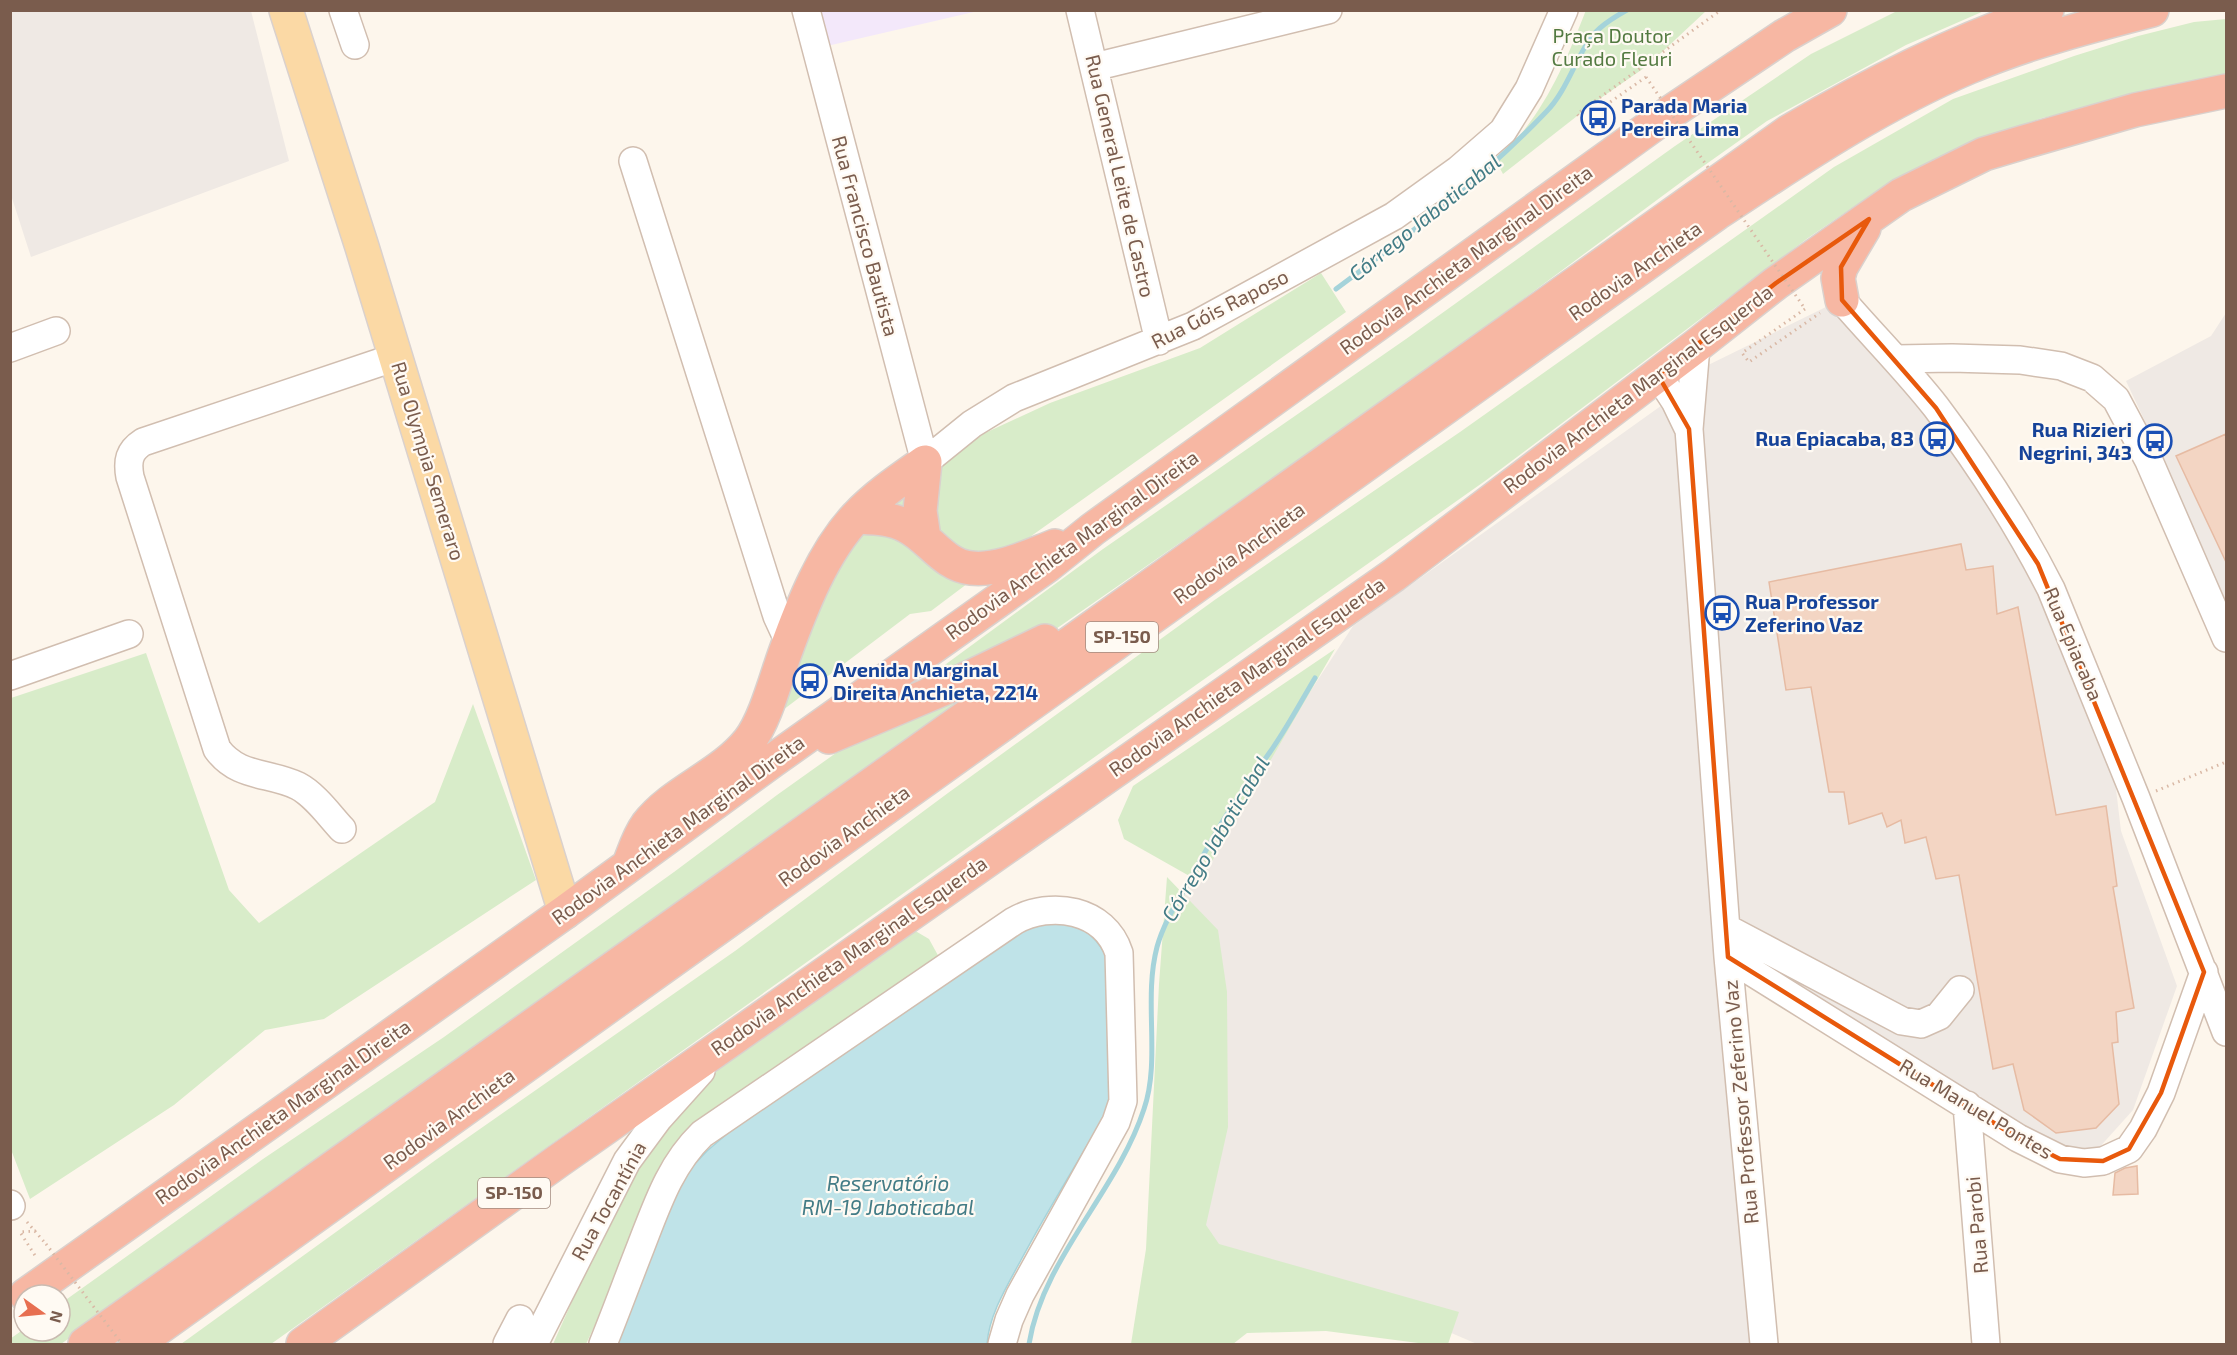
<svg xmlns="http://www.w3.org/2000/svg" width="2237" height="1355" font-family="'Exo 2',sans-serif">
  <rect width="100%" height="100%" fill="#fdf6ec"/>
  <path fill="#efe9e4" d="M10,11H251L289,161L31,257L11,195Z
    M1828,306L1854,317L2029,556L2113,764L2121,831L2177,986L2133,1110L2097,1150H2058L1736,958L1696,371Z
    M2226,313V606L2166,466L2126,381L2211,336Z
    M1672,398L1758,1344H1477L1393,1308L1172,1254L1178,894L1353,626Z"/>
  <path fill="#f3e8fa" d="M815,10L978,11L827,46Z"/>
  <path fill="#d8ecc9" d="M1586,10L1706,11L1647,66L1595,102L1503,174L1496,161C1542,118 1564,67 1586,10Z
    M1897,11H1984L1906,45L1767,121L1688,177L1407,385L1053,631L897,700L1103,549L1406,339L1675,146L1811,54Z
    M2226,19V79L2042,118L1959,147L1884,186L1808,238L1485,481L1162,709L271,1344H181L437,1159L735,951L948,793L1216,599L1460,432L1834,167L1953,99L2074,56L2138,36L2194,22Z
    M1321,273L1346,312L1020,544L931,611L910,614L779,713L801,651L841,563L888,502L985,433L1050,403L1200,348Z
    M1335,649L1200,882L1124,839L1118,820L1133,786Z
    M146,653L229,890L259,923L435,802L473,704L536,880L324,1019L265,1030L174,1105L30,1199L10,1147L11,698Z
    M1016,668L884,754L569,983L61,1344H11L10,1339L24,1329V1331H60V1304L263,1159L444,1037L674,872L777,795L857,738Z
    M1167,877L1218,930L1227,992L1228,1127L1206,1225L1219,1244L1459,1312L1448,1344H1426L1326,1331L1247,1333L1233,1344H1131L1146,1249L1159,984Z
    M912,929L929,939L940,959L719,1109L617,1278L586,1344H553L591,1259L646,1151L676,1114L728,1059Z"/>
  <path fill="#bfe3e8" stroke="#a5d3da" stroke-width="1.5" d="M1050,921C1079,926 1092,929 1106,956L1114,1095L1108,1110C1079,1160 1048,1209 1021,1260C1007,1286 989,1315 987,1344H614L668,1209L690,1169L707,1151L735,1127L1011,934Z"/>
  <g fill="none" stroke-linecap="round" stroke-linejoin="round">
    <path stroke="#a5d3da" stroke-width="5" d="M1336,289C1410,234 1482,179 1546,112C1570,88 1578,47 1600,28C1608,21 1618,15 1627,10
      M1029,1344C1043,1258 1117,1192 1144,1109C1161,1059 1143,1000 1157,947C1164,921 1180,898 1193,874C1203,856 1213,837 1224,819C1238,796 1255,774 1270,752C1287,728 1300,703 1315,678"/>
  </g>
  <path fill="#f3d5c3" stroke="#e6bba3" stroke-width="1.5" d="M2226,434V562L2176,456Z
    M1961,544L1966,570L1993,566L1997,614L2018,607L2056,815L2106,806L2117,886L2113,887L2134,1008L2116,1012L2118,1042L2112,1043L2119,1104L2096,1128L2056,1133L2024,1110L2013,1064L1993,1069L1959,875L1936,879L1926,837L1905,843L1901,820L1887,827L1882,813L1849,824L1844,792H1829L1811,687L1786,690L1769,582Z
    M2137,1166L2138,1194L2113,1195L2115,1173L2125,1168Z"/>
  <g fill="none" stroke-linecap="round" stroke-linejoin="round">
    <defs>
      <path id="minor" d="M343,10L355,45
        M806,10L925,462L972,424L1014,398L1193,326L1394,216L1458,170L1503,131L1529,89L1564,10
        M1080,10L1159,341
        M1094,67L1328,10
        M633,161L777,616L789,642
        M1842,300C1873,336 1907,370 1936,407C1979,464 2019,526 2051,589L2136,798L2226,1032
        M1696,346L1689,429L1728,957L1764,1344
        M10,348L56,331
        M1896,359L1952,358L2020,360L2061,366L2092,378L2116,399L2149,461L2226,638
        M1658,375L1675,401L1688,428
        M10,676L129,634
        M342,829C329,815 315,795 298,786C269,772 238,778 217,749L130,477C127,461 129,451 143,442L396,357
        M1726,928L1902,1021L1921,1024L1939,1016L1960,990
        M1728,957L2018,1138L2060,1159L2084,1163L2103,1161L2129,1149L2143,1129L2161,1093L2204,972
        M1967,1105L1986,1344
        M10,1204L11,1206
        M507,1344L520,1319
        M534,1344L627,1161L658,1119L701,1071
        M603,1344C616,1312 628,1279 641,1246C657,1205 670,1165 702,1134L1014,921C1051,900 1105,909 1119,953L1123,1101L1116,1122L1020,1295L1009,1320L1002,1344"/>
      <path id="major" d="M286,10L362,247L565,912"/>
      <path id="highway" d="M1842,300L1838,278L1841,267L1864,228
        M856,517C873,518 891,518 906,526C929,537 943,565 971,568C999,571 1029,556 1055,546
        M924,538L920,511L925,462
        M829,737L964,680L1045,641
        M630,862C635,849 639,836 647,825C673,791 721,776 749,741C765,721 776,678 785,653C802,606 823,552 857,516C877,495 901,479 925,462
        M26,1295L565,912L772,761L1048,565L1093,529L1671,112L1784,36L1830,10
        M85,1344L1790,131C1872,83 1957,40 2047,10
        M136,1344L1717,213C1798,160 1879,105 1969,67C2028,42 2090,26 2152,10
        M303,1344L558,1161L1394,575L1696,346L1776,283L1901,195L1984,154L2024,142L2135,110L2226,91"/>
    </defs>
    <use href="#minor" stroke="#d1beb0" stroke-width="30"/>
    <use href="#major" stroke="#dad1cd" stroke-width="36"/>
    <use href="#highway" stroke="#dad1cd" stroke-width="36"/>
    <path stroke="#d9b8a5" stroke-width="3" stroke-dasharray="1.5 4.5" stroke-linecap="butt" d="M1646,77L1583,121L1577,114L1721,10
      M1805,309L1742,353L1749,362L1820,313
      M2156,791L2226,762
      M27,1222L46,1244
      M36,1231L20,1232L36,1257"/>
    <use href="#minor" stroke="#fff" stroke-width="27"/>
    <use href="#major" stroke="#fbd9a5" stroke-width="33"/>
    <use href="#highway" stroke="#f7b7a3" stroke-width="33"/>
    <path stroke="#d9b8a5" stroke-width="3" stroke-dasharray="1.5 4.5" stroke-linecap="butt" d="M1646,77L1805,309
      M46,1244L122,1344"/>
  </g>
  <path fill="none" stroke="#e8590c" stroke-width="4.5" stroke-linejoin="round" d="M1869,219L1841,267L1842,300L1936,408L2038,564L2204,972L2161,1093L2129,1149L2103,1161L2060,1159L2018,1138L1728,957L1689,429L1658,375L1776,283Z"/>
  <defs>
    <symbol id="bus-ring" viewBox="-11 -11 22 22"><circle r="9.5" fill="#fffaf3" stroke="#1a4fb4" stroke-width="1.5"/><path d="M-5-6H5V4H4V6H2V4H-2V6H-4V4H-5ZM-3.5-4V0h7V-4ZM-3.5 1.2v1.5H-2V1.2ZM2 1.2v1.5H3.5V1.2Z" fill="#1a4fb4"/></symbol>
  </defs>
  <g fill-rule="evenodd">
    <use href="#bus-ring" x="1579" y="99" width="38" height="38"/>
    <use href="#bus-ring" x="1918" y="420" width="38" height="38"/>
    <use href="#bus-ring" x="2136" y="422" width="38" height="38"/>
    <use href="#bus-ring" x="1703" y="594" width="38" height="38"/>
    <use href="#bus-ring" x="791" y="662" width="38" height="38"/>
  </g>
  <g text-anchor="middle" stroke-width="4.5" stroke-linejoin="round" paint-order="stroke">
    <g fill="#fffaf3" stroke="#a28b7f" stroke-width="1.5">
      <rect x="1086" y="622" width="72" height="30" rx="4.5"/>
      <rect x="478" y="1178" width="72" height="30" rx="4.5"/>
    </g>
    <g font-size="18" font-weight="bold" fill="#7a5c4d">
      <text x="1122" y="643">SP-150</text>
      <text x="514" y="1199">SP-150</text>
    </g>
    <g font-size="20" fill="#537a41" stroke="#fffaf3">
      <text x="1612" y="43">Praça Doutor<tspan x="1612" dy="23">Curado Fleuri</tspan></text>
    </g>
    <g font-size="20" font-weight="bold" fill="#164399" stroke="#fffaf3" text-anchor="start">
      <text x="1621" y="113">Parada Maria<tspan x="1621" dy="23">Pereira Lima</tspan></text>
      <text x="2132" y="437" text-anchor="end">Rua Rizieri<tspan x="2132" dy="23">Negrini, 343</tspan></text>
      <text x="1914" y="446" text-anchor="end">Rua Epiacaba, 83</text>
      <text x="1745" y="609">Rua Professor<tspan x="1745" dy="23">Zeferino Vaz</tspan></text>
      <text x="833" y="677">Avenida Marginal<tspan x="833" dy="23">Direita Anchieta, 2214</tspan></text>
    </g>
    <g font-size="20" fill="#7a5c4d" stroke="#fffaf3">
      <text transform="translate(1120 176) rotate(77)" y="7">Rua General Leite de Castro</text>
      <text transform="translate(865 236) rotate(75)" y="7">Rua Francisco Bautista</text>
      <text transform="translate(1466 260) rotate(-36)" y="7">Rodovia Anchieta Marginal Direita</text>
      <text transform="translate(1635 271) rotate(-35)" y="7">Rodovia Anchieta</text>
      <text transform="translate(1220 309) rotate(-27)" y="7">Rua Góis Raposo</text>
      <text transform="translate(1638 389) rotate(-37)" y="7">Rodovia Anchieta Marginal Esquerda</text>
      <text transform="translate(428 461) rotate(73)" y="7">Rua Olympia Semeraro</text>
      <text transform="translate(1072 545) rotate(-36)" y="7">Rodovia Anchieta Marginal Direita</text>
      <text transform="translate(1239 553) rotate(-36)" y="7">Rodovia Anchieta</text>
      <text transform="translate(2073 644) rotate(67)" y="7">Rua Epiacaba</text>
      <text transform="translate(1247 677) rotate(-35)" y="7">Rodovia Anchieta Marginal Esquerda</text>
      <text transform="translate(678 830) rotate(-36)" y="7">Rodovia Anchieta Marginal Direita</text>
      <text transform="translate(844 836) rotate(-36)" y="7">Rodovia Anchieta</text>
      <text transform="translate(849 956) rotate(-35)" y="7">Rodovia Anchieta Marginal Esquerda</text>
      <text transform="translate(1741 1102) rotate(-95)" y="7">Rua Professor Zeferino Vaz</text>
      <text transform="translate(1976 1109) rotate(31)" y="7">Rua Manuel Pontes</text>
      <text transform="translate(283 1112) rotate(-35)" y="7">Rodovia Anchieta Marginal Direita</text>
      <text transform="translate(449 1119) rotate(-36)" y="7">Rodovia Anchieta</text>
      <text transform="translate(609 1201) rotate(-61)" y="7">Rua Tocantínia</text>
      <text transform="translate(1977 1225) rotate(-95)" y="7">Rua Parobi</text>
    </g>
    <g font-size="21" font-style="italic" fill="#437c86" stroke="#fffaf3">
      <text transform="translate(1425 218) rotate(-39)" y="7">Córrego Jaboticabal</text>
      <text transform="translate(1216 839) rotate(-59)" y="7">Córrego Jaboticabal</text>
      <text x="888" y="1191">Reservatório<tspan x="888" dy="24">RM-19 Jaboticabal</tspan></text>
    </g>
  </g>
  <rect width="2237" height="1355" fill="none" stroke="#7a5c4d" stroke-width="24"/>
  <g transform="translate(42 1313) rotate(105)"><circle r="28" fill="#fffaf3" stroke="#cabbb1" stroke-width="1.5"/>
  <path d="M0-4.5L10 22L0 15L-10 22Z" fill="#e76f51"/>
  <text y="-9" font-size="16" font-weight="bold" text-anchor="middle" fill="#7a5c4d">N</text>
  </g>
</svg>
